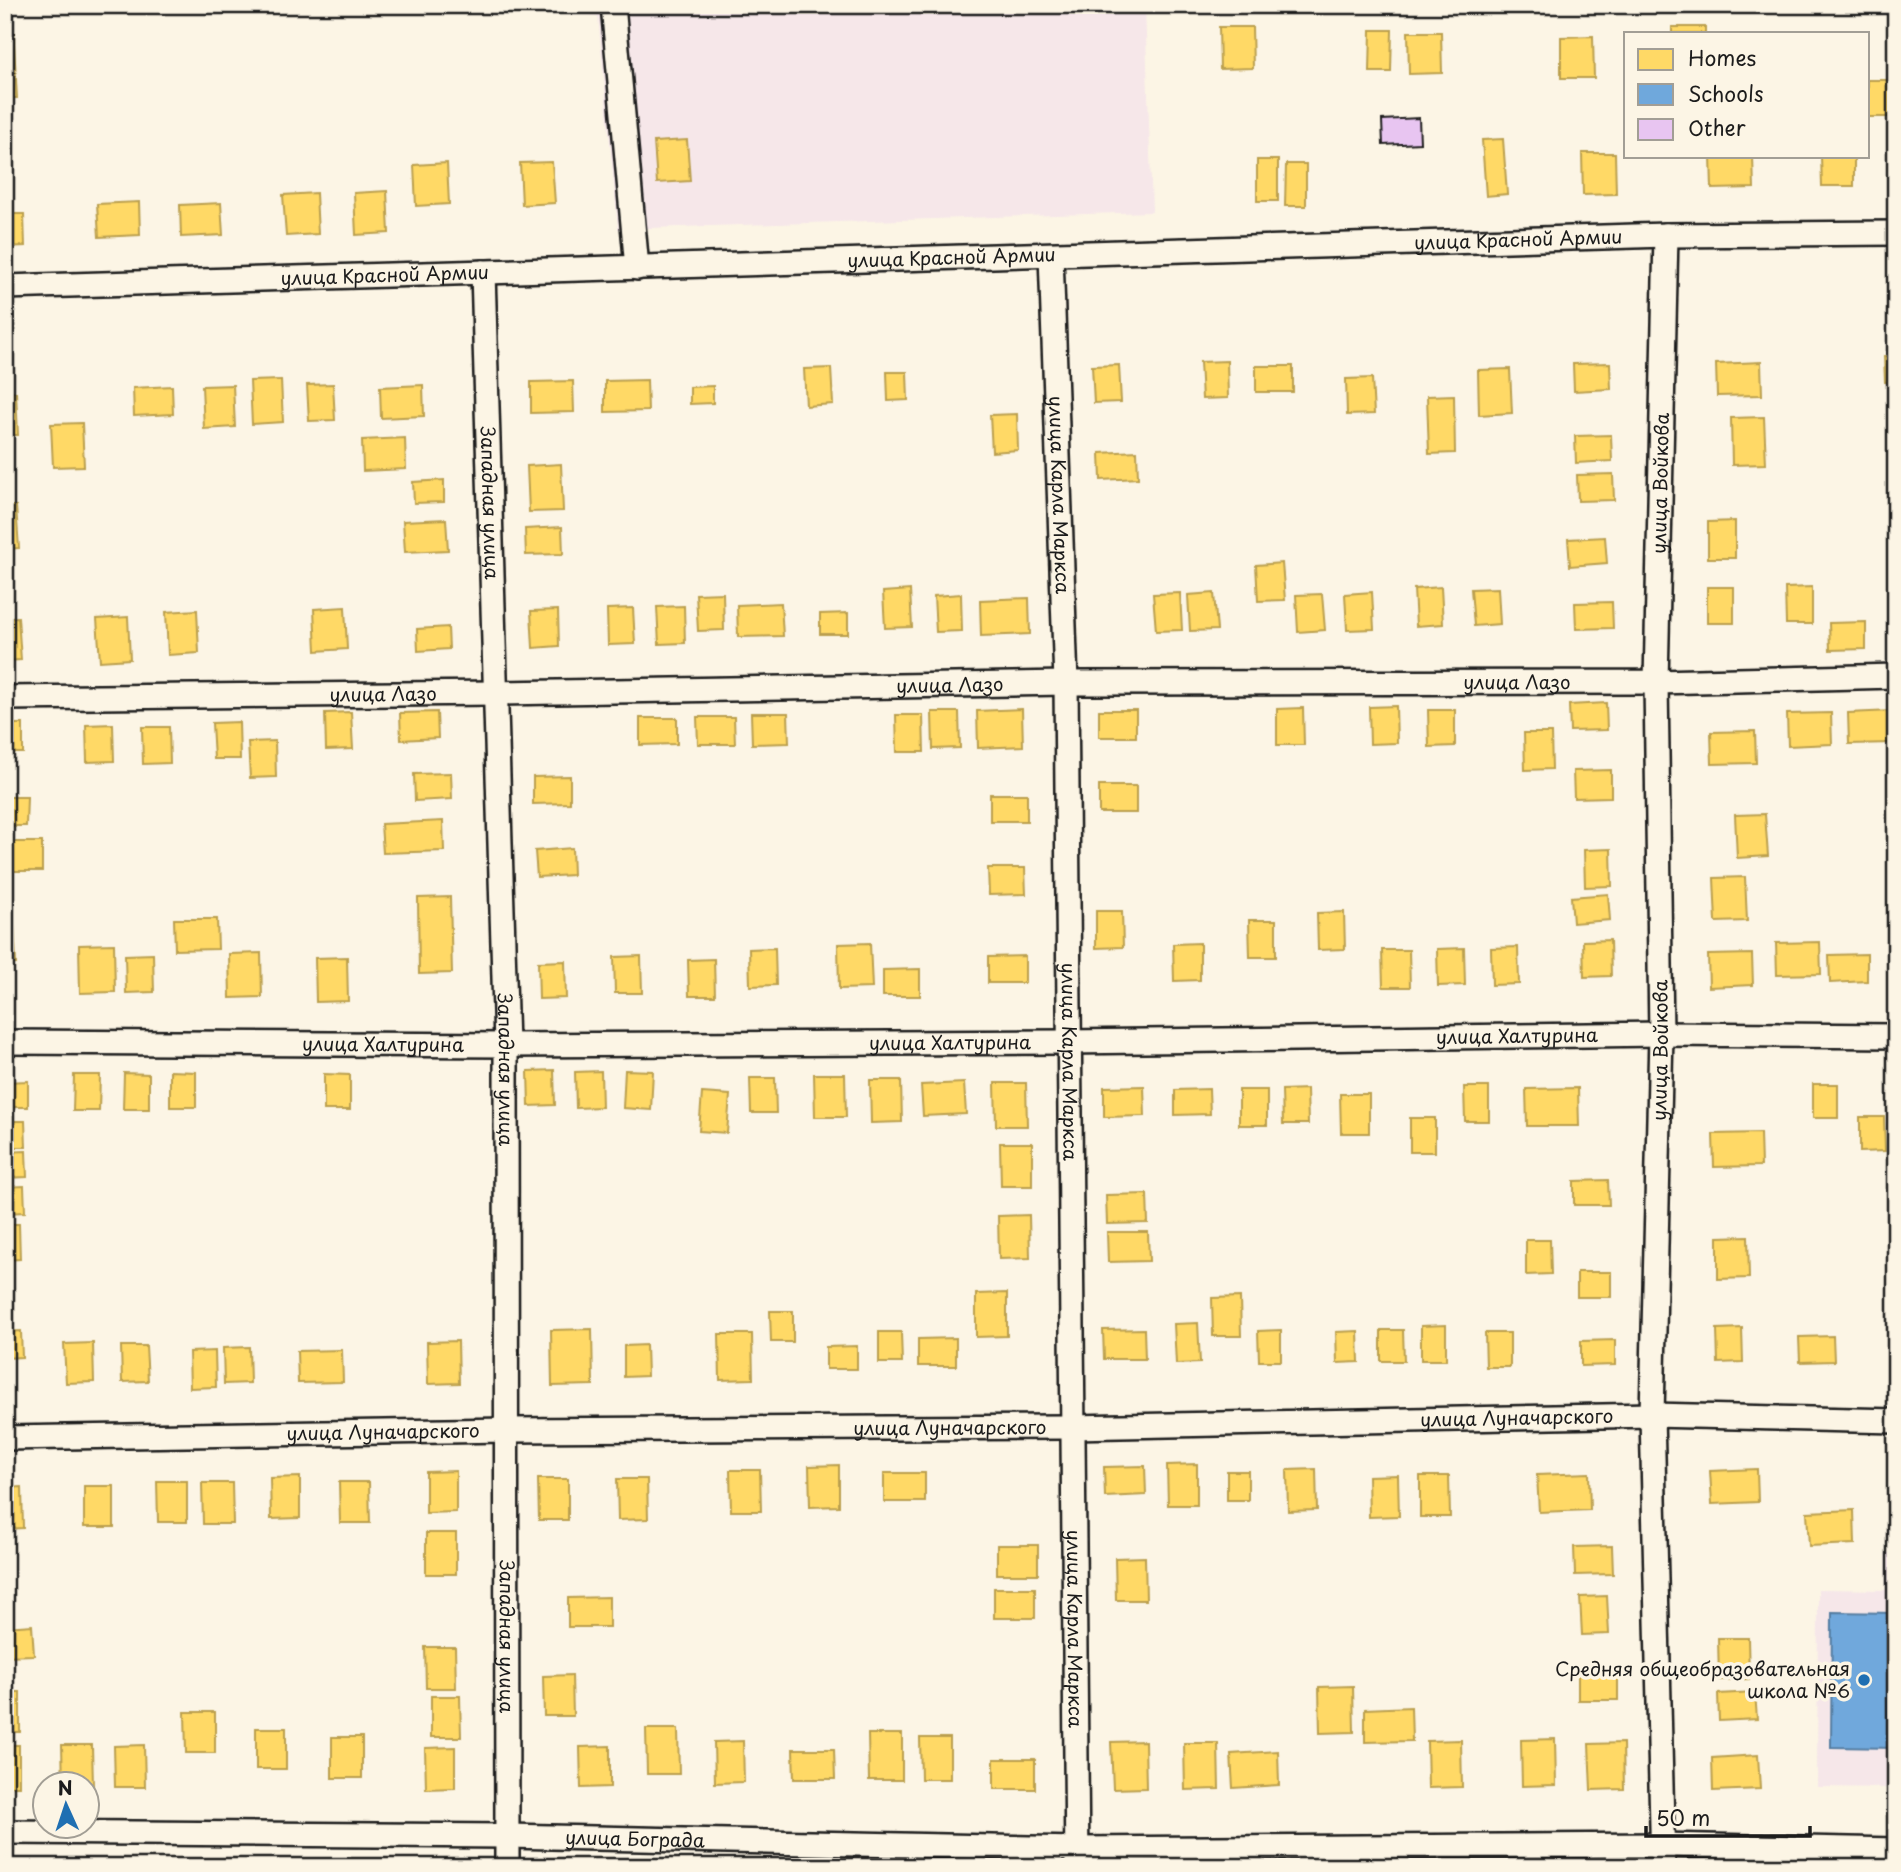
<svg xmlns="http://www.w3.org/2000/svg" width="1901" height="1872" font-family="'Playpen Sans',sans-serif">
  <rect width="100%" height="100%" fill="#fcf5e5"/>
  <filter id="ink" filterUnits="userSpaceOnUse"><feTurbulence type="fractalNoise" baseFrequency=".0143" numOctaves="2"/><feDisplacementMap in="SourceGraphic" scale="14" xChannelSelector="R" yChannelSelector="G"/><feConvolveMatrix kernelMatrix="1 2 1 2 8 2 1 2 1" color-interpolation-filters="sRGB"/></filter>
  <g filter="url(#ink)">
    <path fill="#f6e7e9" d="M484,5H1145L1152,212L618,229L598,16Z
      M1886,1553H1896V1788L1817,1787L1818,1589L1886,1590Z"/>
    <path fill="#ffd966" stroke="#bba050" stroke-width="2" d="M13,25L17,98H5V26Z
      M1219,27H1252L1253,68L1220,69Z
      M1672,27H1705V33H1672Z
      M1371,30H1392L1391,72H1370Z
      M1408,32H1441L1442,73L1409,74Z
      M1593,36L1594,78H1561V37Z
      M1868,80H1893V117H1868Z
      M1503,139L1507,194L1486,196L1482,140Z
      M687,140L690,181L657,183L654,142Z
      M1582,153H1615L1616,194L1583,195Z
      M1711,156H1753L1754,188L1712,189Z
      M1821,156H1854V186H1822Z
      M1257,160H1278V201H1257Z
      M552,162L555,203L522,205L520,163Z
      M447,163L449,204L416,206L414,165Z
      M1286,164H1306V206H1285Z
      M387,191L389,233L356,235L354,193Z
      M316,193L318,234L286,236L283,195Z
      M139,202L140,235L99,237L97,204Z
      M221,203L223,235L181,237L180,205Z
      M5,214H24L25,246L5,247Z
      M1884,356H1896V382H1885Z
      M1227,361L1228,398L1202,399L1200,362Z
      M1761,362L1762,395L1717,396L1716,364Z
      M1610,363L1611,389L1574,391L1573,364Z
      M1119,365L1121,402L1094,403L1092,366Z
      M1256,366H1293V392H1256Z
      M831,368L833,404L806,406L804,369Z
      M1510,369L1512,413L1479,415L1478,370Z
      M887,372H907L908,400L888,401Z
      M1372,378L1374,414L1347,415L1346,379Z
      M281,380L283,422L252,424L250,381Z
      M647,380L648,411L605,412V381Z
      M573,381L574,412L531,413V382Z
      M333,384L335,420L309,421L307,385Z
      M233,385L235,427L204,429L202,386Z
      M423,385L424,416L381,418L380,387Z
      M172,386L173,414L134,416L133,388Z
      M713,386V403L690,404V387Z
      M5,392H16L18,435H5Z
      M1454,395L1455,453L1429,454L1427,396Z
      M1017,414L1018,450L992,452L990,415Z
      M1764,417L1766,464L1732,465L1731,418Z
      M82,423L84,466L53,467L51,424Z
      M1611,435L1612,461L1576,463L1575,436Z
      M405,438L406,469L363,471L362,440Z
      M1137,451L1138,478L1101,480L1100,453Z
      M561,464L563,511L529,512L527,466Z
      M1613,474L1614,500L1578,501L1577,475Z
      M444,480V502L414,503L413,482Z
      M5,506H16L19,548L5,549Z
      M446,519L448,550L405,552L403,521Z
      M1735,521V558H1708V522Z
      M562,527L563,554L526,555L525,529Z
      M1605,537L1607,563L1570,566L1568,539Z
      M1282,563L1285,600L1258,601L1256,565Z
      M1441,587L1443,624L1416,626L1414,589Z
      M1707,587H1734V623H1707Z
      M1812,587V624H1786L1785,588Z
      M1498,588L1500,624L1474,626L1471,589Z
      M910,590L912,627L885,628L883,592Z
      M1372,592L1374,629L1347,630L1345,594Z
      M723,593L724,630L698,631L696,594Z
      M1180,593L1182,630L1156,631L1153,594Z
      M1214,593L1217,630L1190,631L1188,595Z
      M961,594L962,631L936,632L934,596Z
      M1322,594L1325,630L1298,632L1296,595Z
      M1029,598L1030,634L981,636L980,600Z
      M1612,602L1613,628L1576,629L1575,603Z
      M781,603L783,636L738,637L737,605Z
      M684,606L685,643L659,644L657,607Z
      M345,607L347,649L316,651L314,609Z
      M633,608L635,644L608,645L607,609Z
      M197,610L199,653L168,655L166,612Z
      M558,610L559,646L533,648L531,611Z
      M848,613V634H820V614Z
      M18,617L21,660L5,661V618Z
      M128,617L130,659L100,661L97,619Z
      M1866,622V649L1830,650L1829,623Z
      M448,627L449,649L418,651L417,629Z
      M1606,703L1607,730L1570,731L1569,705Z
      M1396,706L1397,743L1370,744L1369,707Z
      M1303,708L1304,745H1277V709Z
      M1022,709L1023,746L978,748L977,711Z
      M1099,710H1136V737H1099Z
      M1428,710H1455V746L1429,747Z
      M1892,711L1893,743L1849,744L1848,713Z
      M351,712L353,749L326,750L325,713Z
      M437,712L438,738L401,740L400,713Z
      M932,712H959L960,748L933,749Z
      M751,713H788L789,743L752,744Z
      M1831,713L1832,744L1788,746L1787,714Z
      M896,715H923L924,752H897Z
      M697,717H734L735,744H698Z
      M640,718H677V744L640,745Z
      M239,722L240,759H214L212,723Z
      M5,724H23V753H5Z
      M113,724L114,761L87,762L86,725Z
      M142,727H169L170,763L143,764Z
      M1755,731L1756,763L1712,764L1711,732Z
      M1524,733H1551L1552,769L1525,770Z
      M275,741L276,777L250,778L248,742Z
      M1611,770V797L1574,798L1573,771Z
      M451,773L452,799L415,801L414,774Z
      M570,776V803L533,804V777Z
      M1099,786H1136V813H1099Z
      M990,794H1027V821H990Z
      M5,797H27L26,826H5Z
      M1765,814L1768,856L1737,858L1735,815Z
      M443,821L444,851L383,853L381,824Z
      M5,842H42V871H5Z
      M572,848L573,875L537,877L535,851Z
      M1611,849L1612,886L1585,887L1584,850Z
      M988,868H1025L1026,894L989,895Z
      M1745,877L1747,921L1716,922L1714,878Z
      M1608,894L1610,920L1573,923L1571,897Z
      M450,897L452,973L419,974L418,898Z
      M1096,911H1122L1123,947L1096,948Z
      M1344,912L1345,949L1318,950L1317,913Z
      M174,919H217L218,949L175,950Z
      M1249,920H1276V957H1250Z
      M5,924H14L16,964H5Z
      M1610,940L1611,976L1584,977L1583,941Z
      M1820,942L1821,974L1777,975L1776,943Z
      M870,943L872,988L839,989L838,944Z
      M1200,943V980L1174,981L1173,944Z
      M114,944L115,992L80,993L79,945Z
      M1518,947L1519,984L1492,985L1491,948Z
      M775,948L776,985L750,986L749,949Z
      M1464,948L1465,985L1438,986L1437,949Z
      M1382,950H1409L1410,987H1383Z
      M261,953L262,997L230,998L229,954Z
      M153,954L154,992L126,993L125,955Z
      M1752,954L1753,985L1709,987L1708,955Z
      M1867,954V981L1830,983L1829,955Z
      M641,956L642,993H615L614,957Z
      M1025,956V983H988V957Z
      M347,957L348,1001L316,1002L315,958Z
      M714,959L715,996H689L688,960Z
      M565,961L566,998L539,999L538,962Z
      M920,969V996H883V970Z
      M554,1070L555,1105L529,1106L528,1071Z
      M625,1070L653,1071L651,1110L623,1108Z
      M170,1071L196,1072V1107H170Z
      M601,1071L602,1107L576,1108L575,1072Z
      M124,1073L149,1074V1109H123Z
      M324,1074L350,1075V1110H324Z
      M814,1074H845L846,1117H815Z
      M74,1075H100L99,1111H73Z
      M750,1078H775L776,1113H751Z
      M870,1080H901L902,1122L871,1123Z
      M28,1081V1107H5V1082Z
      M964,1083L966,1114L923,1116L921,1085Z
      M995,1083H1026L1027,1126H996Z
      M1813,1084H1838V1118H1813Z
      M1144,1086L1145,1116L1104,1117V1087Z
      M1464,1087H1489V1121H1465Z
      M1578,1088L1579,1126H1527L1526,1089Z
      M1209,1089L1210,1114L1175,1115V1090Z
      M1307,1089L1308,1124H1283L1282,1090Z
      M1239,1090H1267V1125H1239Z
      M702,1093L730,1095L727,1133L699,1131Z
      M1340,1094H1369V1133H1341Z
      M1860,1117H1884L1885,1151L1860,1152Z
      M1410,1118H1435V1152H1410Z
      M5,1121H25L26,1147H5Z
      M1760,1133L1761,1166L1714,1167L1713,1134Z
      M1000,1143H1032V1186H1001Z
      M26,1151L27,1177L5,1178V1152Z
      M1608,1180L1609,1205H1574V1181Z
      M24,1186L25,1212L5,1213V1187Z
      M1147,1194L1148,1223L1107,1224L1106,1195Z
      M1029,1215L1030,1258L999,1259L998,1216Z
      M5,1224H19L20,1259L5,1260Z
      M1107,1232H1148L1149,1261L1108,1262Z
      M1748,1236L1749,1278L1718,1279V1237Z
      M1526,1240H1550L1551,1274L1526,1275Z
      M5,1272H11L12,1307H5Z
      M1577,1272H1611V1297H1577Z
      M1007,1293V1336L976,1337V1294Z
      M1240,1297L1241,1336H1213L1212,1298Z
      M770,1311H793V1342H771Z
      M1198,1323L1200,1363L1176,1364L1174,1324Z
      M1446,1325V1360H1421V1326Z
      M1742,1328L1743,1362L1718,1363L1717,1329Z
      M592,1329L593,1385L552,1386L551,1330Z
      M1144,1329L1145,1359H1104L1103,1330Z
      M1281,1330V1361H1259L1258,1331Z
      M1381,1330H1403L1404,1361H1381Z
      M21,1331L22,1357L5,1358V1332Z
      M1358,1331L1359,1362L1337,1363L1336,1332Z
      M879,1332H901L902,1363H879Z
      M1485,1333H1510V1367H1486Z
      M719,1334H752L753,1379L720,1380Z
      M1833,1336L1834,1361L1800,1362L1799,1337Z
      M956,1338V1366H918V1339Z
      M1615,1340V1365L1581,1366V1341Z
      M1887,1340H1896V1364L1888,1365Z
      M458,1341L459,1383L428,1384L427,1342Z
      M93,1343L94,1382L66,1383L64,1344Z
      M646,1345L647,1376L624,1377V1346Z
      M121,1346H146L148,1381L122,1382Z
      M857,1346V1369H826V1347Z
      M249,1347L250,1383L224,1384L223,1348Z
      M342,1350L343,1382L298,1383L297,1351Z
      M215,1351L216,1387L190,1388L189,1352Z
      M1197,1464V1505H1168L1167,1465Z
      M839,1465V1506L810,1507L809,1466Z
      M1145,1466L1146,1495L1105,1497L1104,1467Z
      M1316,1469L1317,1510L1288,1511L1287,1470Z
      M1757,1469L1758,1502L1712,1504L1710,1471Z
      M730,1470H760L761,1511H731Z
      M456,1471V1512L426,1513V1472Z
      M1227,1471H1248V1500H1227Z
      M884,1473H925V1502H884Z
      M1589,1473L1590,1510L1539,1512L1537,1475Z
      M1398,1475L1399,1516L1369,1517L1368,1476Z
      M1420,1476H1449L1450,1517H1420Z
      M300,1477V1518L271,1519L270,1478Z
      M538,1479H568V1520H539Z
      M617,1479H647L648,1519L618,1520Z
      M157,1481H187V1522H158Z
      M339,1482H369L370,1523H340Z
      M202,1483H232L233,1524H203Z
      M84,1486H114V1527H84Z
      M22,1487L23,1528L5,1529V1488Z
      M1854,1510L1855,1544L1809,1546L1807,1512Z
      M426,1533H456V1574H426Z
      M997,1545H1038V1574H997Z
      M1612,1546L1613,1574L1575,1575L1574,1547Z
      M1145,1557L1146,1600H1116L1115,1558Z
      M994,1588H1035V1618H994Z
      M1607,1596L1609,1634L1582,1635L1580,1597Z
      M609,1597V1627H568V1598Z
      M32,1625L34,1655L5,1656V1627Z
      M1718,1638H1748L1749,1679L1719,1680Z
      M425,1647H455L456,1688H426Z
      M1578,1671H1618V1700H1578Z
      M572,1675L573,1716H544L543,1676Z
      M1353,1686L1354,1732L1320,1733L1319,1687Z
      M5,1692H20V1732H5Z
      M1755,1692L1757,1719L1719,1721L1718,1694Z
      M431,1696H460L461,1737H431Z
      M1411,1707L1412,1741L1365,1742V1709Z
      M185,1712H215V1753H186Z
      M256,1728H286V1769H256Z
      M646,1729H678L679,1774H647Z
      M868,1734H902V1780H869Z
      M332,1737H362V1778H332Z
      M920,1738H950V1779H921Z
      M1555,1739L1556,1785L1522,1786L1521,1740Z
      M1461,1740L1462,1787L1428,1788L1427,1741Z
      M743,1741L744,1782L715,1783L714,1742Z
      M1145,1741L1146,1788L1113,1789L1111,1742Z
      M1184,1743H1218L1219,1789L1185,1790Z
      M1623,1743L1624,1789L1591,1790L1589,1744Z
      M5,1745H19V1786H5Z
      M62,1745H92L93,1786L63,1784Z
      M144,1745L145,1787H115L114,1746Z
      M610,1746V1787L581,1788L580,1747Z
      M455,1747V1788L426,1789L425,1748Z
      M793,1749H834L835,1779H794Z
      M1278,1751L1279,1785L1233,1788L1231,1754Z
      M1758,1755L1760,1789L1713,1791L1712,1758Z
      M994,1759H1035V1789H994Z"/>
    <path fill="#6fa8dc" stroke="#567ea2" stroke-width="2" d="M1832,1612L1896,1613V1748L1831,1747Z"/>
    <path fill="#e8c5f1" stroke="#1c1c1c" stroke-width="2" d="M1419,118L1420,143L1383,145L1382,120Z"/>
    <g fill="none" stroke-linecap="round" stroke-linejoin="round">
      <defs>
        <g id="minor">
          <path d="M613,5L637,268"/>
          <path id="s1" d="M1051,255L1066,683L1077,1867"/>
          <path id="s2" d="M483,272L506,1045L507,1867"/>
          <path id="s3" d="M5,287L1666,235L1896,233"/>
          <path id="s4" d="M5,698L496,693L1066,683L1656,682L1896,676"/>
          <path id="s5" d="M5,1042L506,1045L1068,1042L1661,1034L1896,1036"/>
          <path id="s6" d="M5,1438L507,1430L1072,1427L1652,1415L1896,1421"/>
          <path id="s7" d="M5,1832L507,1836L1077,1849L1662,1845L1896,1850"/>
          <path id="s8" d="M1663,1867L1652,1415L1661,1034L1656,682L1666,235"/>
        </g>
      </defs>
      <use href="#minor" stroke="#1c1c1c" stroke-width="28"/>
      <use href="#minor" stroke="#fcf5e5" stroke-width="23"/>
    </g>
  </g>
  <circle fill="#1f6fb2" stroke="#fcf5e5" stroke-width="2.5" cx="1864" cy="1680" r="7"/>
  <g text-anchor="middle" stroke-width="7" stroke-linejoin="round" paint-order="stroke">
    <g font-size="19" fill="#1c1c1c" stroke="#fcf5e5">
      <text dy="7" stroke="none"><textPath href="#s3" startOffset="1514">улица Красной Армии</textPath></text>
      <text dy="7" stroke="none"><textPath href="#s3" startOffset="947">улица Красной Армии</textPath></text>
      <text dy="7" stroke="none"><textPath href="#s3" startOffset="380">улица Красной Армии</textPath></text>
      <text dy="7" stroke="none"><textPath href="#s8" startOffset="1384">улица Войкова</textPath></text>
      <text dy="7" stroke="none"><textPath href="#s1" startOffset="240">улица Карла Маркса</textPath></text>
      <text dy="7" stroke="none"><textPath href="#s2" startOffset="231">Западная улица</textPath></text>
      <text dy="7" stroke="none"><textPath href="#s4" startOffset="1512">улица Лазо</textPath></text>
      <text dy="7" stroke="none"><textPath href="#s4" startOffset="945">улица Лазо</textPath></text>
      <text dy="7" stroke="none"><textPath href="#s4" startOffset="378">улица Лазо</textPath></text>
      <text dy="7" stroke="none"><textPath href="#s5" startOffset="1512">улица Халтурина</textPath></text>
      <text dy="7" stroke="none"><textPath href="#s5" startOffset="945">улица Халтурина</textPath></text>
      <text dy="7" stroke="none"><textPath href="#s5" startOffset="378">улица Халтурина</textPath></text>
      <text dy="7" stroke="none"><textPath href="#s8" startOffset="817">улица Войкова</textPath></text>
      <text dy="7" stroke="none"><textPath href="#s1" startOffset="807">улица Карла Маркса</textPath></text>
      <text dy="7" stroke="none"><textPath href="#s2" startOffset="798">Западная улица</textPath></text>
      <text dy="7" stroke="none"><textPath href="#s6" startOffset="1512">улица Луначарского</textPath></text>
      <text dy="7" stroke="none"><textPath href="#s6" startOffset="945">улица Луначарского</textPath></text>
      <text dy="7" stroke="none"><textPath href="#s6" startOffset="378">улица Луначарского</textPath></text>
      <text dy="7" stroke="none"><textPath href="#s1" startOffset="1374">улица Карла Маркса</textPath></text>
      <text dy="7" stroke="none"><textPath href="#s2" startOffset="1365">Западная улица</textPath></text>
      <text dy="7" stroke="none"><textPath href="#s7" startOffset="630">улица Бограда</textPath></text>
    </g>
    <g font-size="19" fill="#1c1c1c" stroke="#fcf5e5" text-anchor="end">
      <text x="1850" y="1676">Средняя общеобразовательная<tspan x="1850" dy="22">школа №6</tspan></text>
    </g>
  </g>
  <rect width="1901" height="1872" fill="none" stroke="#fcf5e5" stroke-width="28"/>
  <rect x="14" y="14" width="1873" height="1844" fill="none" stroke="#1c1c1c" stroke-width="2.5" filter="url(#ink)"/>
  <rect x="1624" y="32" width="245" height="126" fill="#fcf5e5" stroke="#a29e95" stroke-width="2"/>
  <rect x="1638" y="49" width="35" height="21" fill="#ffd966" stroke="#a29e95" stroke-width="2"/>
  <text x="1688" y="66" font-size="21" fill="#1c1c1c">Homes</text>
  <rect x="1638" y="84" width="35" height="21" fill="#6fa8dc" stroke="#a29e95" stroke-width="2"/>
  <text x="1688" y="102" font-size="21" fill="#1c1c1c">Schools</text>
  <rect x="1638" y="119" width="35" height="21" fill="#e8c5f1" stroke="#a29e95" stroke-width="2"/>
  <text x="1688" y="136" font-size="21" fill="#1c1c1c">Other</text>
  <g transform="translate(66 1805) rotate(357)"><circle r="33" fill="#fcf5e5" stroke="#a29e95" stroke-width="2"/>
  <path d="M0-5L12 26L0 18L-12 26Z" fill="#1f6fb2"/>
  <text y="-10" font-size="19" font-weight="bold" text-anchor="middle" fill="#1c1c1c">N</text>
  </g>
  <path d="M1646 1826v10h164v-10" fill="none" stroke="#1c1c1c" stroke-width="3.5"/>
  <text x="1656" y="1826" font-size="21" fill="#1c1c1c" stroke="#fcf5e5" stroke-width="5" paint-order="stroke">50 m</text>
</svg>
